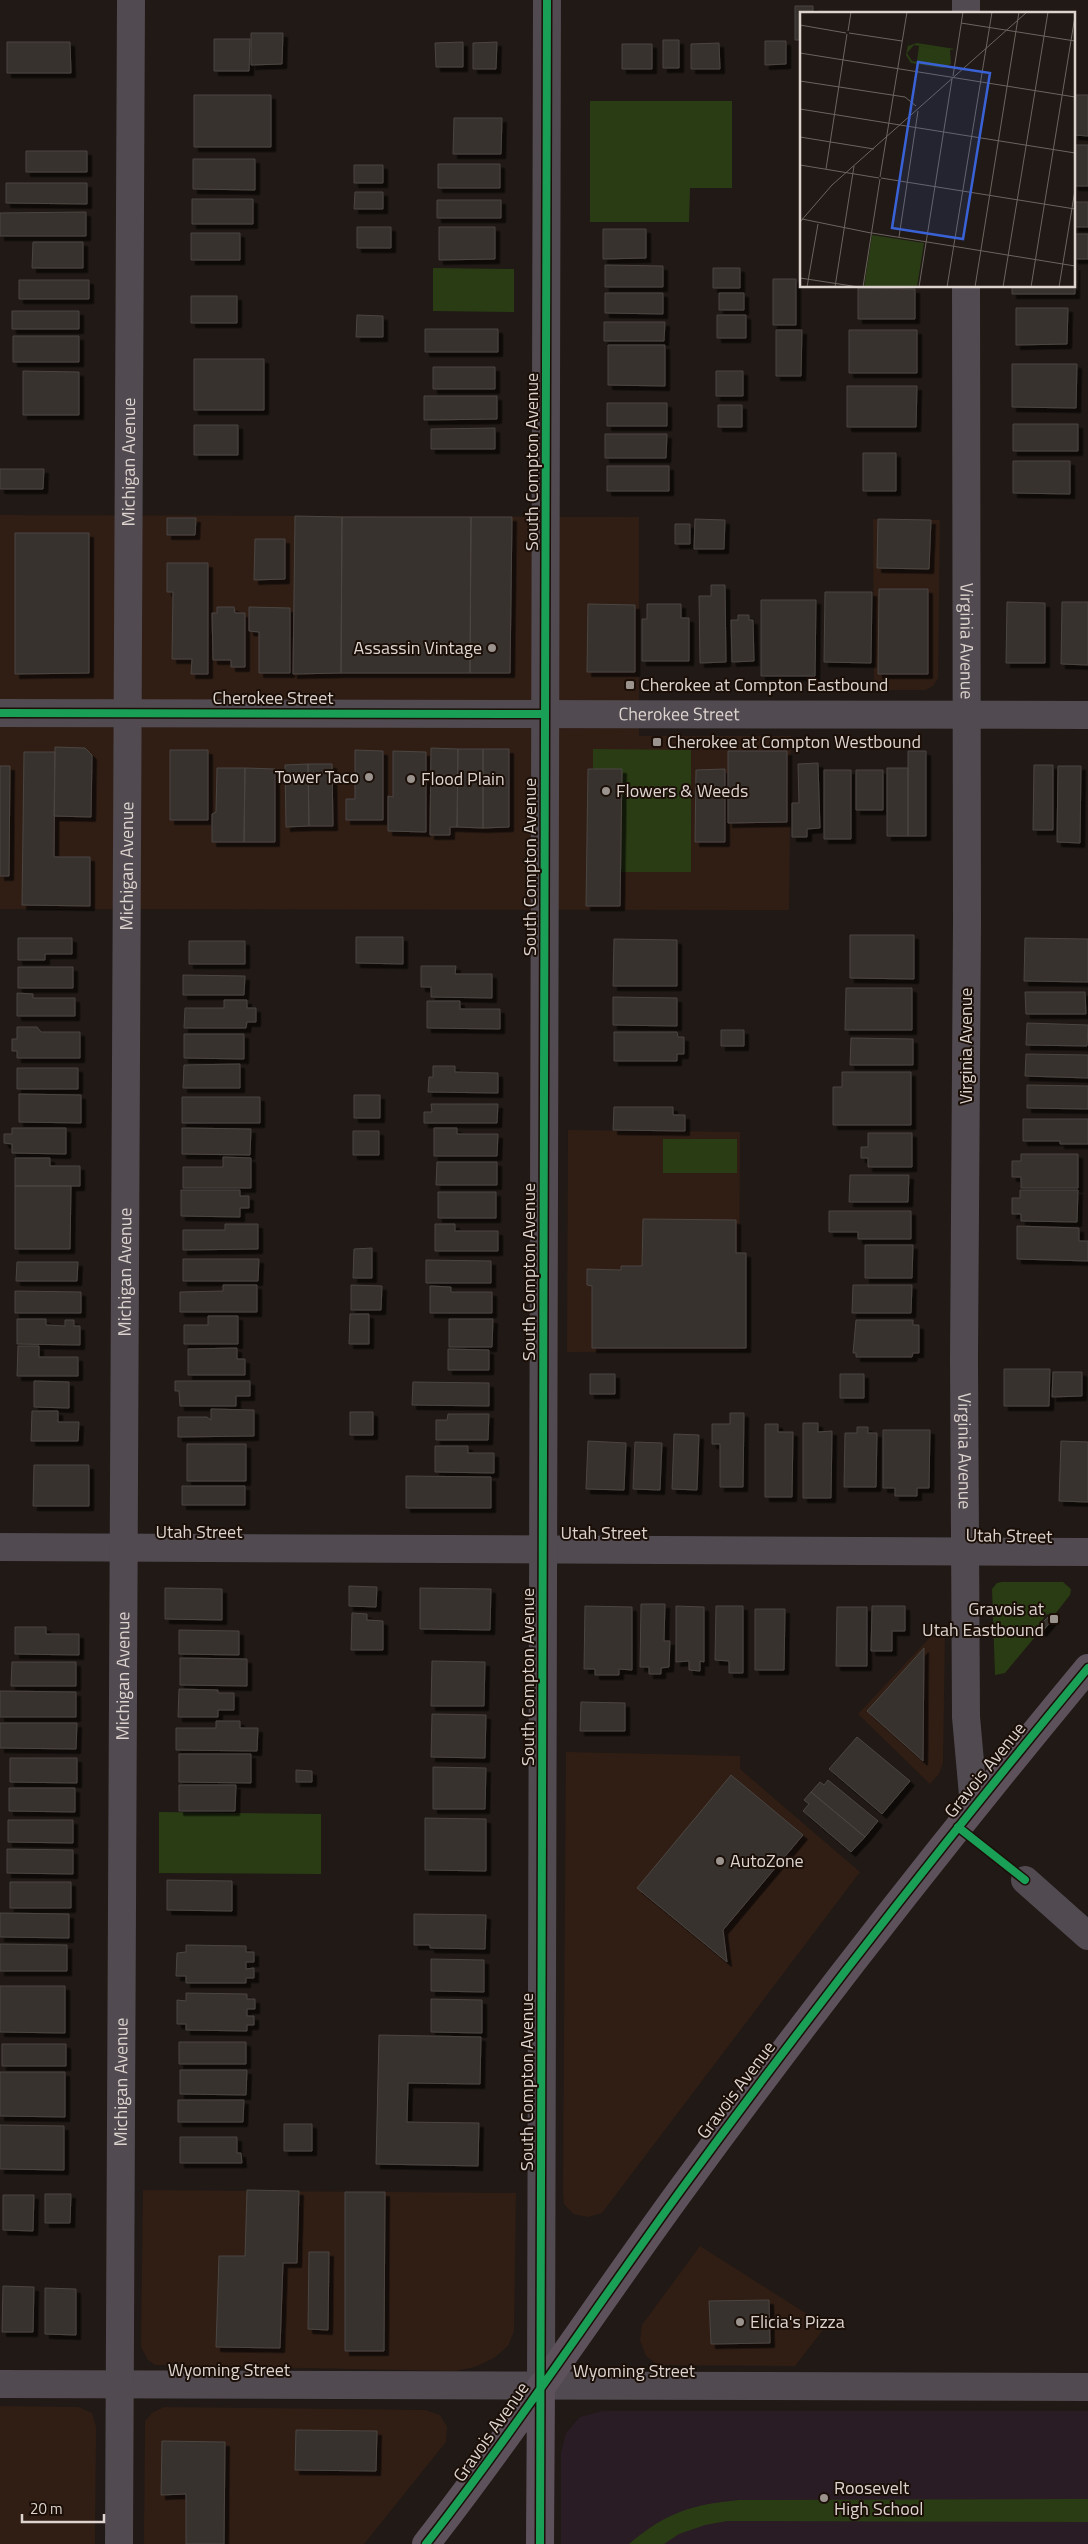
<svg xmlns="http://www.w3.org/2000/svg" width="1088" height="2544" font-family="'Titillium Web',sans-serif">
  <defs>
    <filter id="shadow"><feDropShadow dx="4.5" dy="4.5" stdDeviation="0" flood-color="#0009"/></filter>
  </defs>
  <rect width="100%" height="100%" fill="#201915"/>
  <path fill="#301e15" d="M0,515L639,517V736H791L789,910L0,909Z
    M873,519L940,520L938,678L933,686L925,690H874Z
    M568,1130L740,1132L739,1351L567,1352Z
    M935,1632H945L943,1763L939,1774L930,1784L858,1714Z
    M566,1752L740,1756V1769L860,1872L602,2213L588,2217L573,2214L564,2204L563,2189Z
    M143,2190L516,2193L514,2331L508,2346L494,2358L475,2367L455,2371L155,2365L148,2360L141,2347Z
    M700,2246L826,2326L795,2366L658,2365L646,2356L640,2340L642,2325Z
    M0,2406L78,2407L92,2413L96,2427L95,2544H0Z
    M164,2407L425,2410L440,2415L447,2427L446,2442L364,2544H144L145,2421L152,2413Z"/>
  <path fill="#2a1c25" d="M602,2411H1088V2544H561V2453L566,2433L580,2417Z"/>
  <path fill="#2a3c14" d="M590,101H732V188H690L689,222H590Z
    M433,268L514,269V312L433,311Z
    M593,749L691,750V872H621L622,770L593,769Z
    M663,1139H737V1173H663Z
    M1002,1582H1063L1071,1589L1070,1595L1052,1618L1047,1614L1035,1629L1039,1632L1005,1673L995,1675L992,1589L997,1583Z
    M159,1812L321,1814V1874L159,1873Z
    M1088,2499V2522L727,2521L705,2525L679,2534L664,2544H629C667,2512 691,2505 739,2500Z"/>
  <path fill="#38322e" stroke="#4b4541" filter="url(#shadow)" d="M795,6H813V14H802V40H795Z
    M251,33H283L282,64L251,65Z
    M214,39H250L249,71H214Z
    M663,40H679V68H663Z
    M765,41H786V64L765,65Z
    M7,42H70L71,73H7Z
    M463,42V67H436L435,43Z
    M497,42L496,69H473V43Z
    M719,43L720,69H691V44Z
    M622,44H652V69H622Z
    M194,95H271V147H194Z
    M1074,95H1088V136L1074,135Z
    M454,118H502L501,154H453Z
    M1074,145H1088V186H1074Z
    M26,151H87V172H26Z
    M193,159H255V190L193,189Z
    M438,164H500V188H438Z
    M354,165H383V183H354Z
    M6,183H87V204L6,203Z
    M355,192H383V209H354Z
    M192,199H253V224H192Z
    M437,200H501V218H437Z
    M1074,202H1088V227H1074Z
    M86,212V236H0V213Z
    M357,227H391V248H357Z
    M439,227H495V259L439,260Z
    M603,229H646V258L603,259Z
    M191,233H240V260H191Z
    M1074,234H1088V259H1074Z
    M33,242H83V268H32Z
    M605,265L663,266V287H605Z
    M1075,266V294H1012V286H1074Z
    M713,268H740V288H713Z
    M773,279H796V325H773Z
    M19,280H89V299H19Z
    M858,288L915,289V319H858Z
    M605,293H663V314L605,313Z
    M719,293H744V310H719Z
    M191,296H237V323H191Z
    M1016,308H1068L1067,344L1016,345Z
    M12,311H79V329H12Z
    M357,315L383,316V337H356Z
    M717,315H746V338H717Z
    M604,322H665L664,341H604Z
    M425,329H498V352H425Z
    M776,330H802L801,376H776Z
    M849,330H917V373H849Z
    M13,336H79V362H13Z
    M608,345H665V386L608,385Z
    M194,359H264V410H194Z
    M1012,364H1077L1076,408L1012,407Z
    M433,367H495V389H433Z
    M23,371L79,372V415H23Z
    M716,371H743V396H716Z
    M847,386H917L916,427H847Z
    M424,396H497V419L424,420Z
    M607,403H667V426H607Z
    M718,405H742V427H718Z
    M1013,424H1078V451H1013Z
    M194,425H238V455H194Z
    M495,428V449H431V429Z
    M605,434H667L666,458H605Z
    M863,453H896V491H863Z
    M1013,461H1070V494L1013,493Z
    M607,466H669V491H607Z
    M0,469H44L43,489H0Z
    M295,516L342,517L341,673L293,674Z
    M342,517H471L470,673H341Z
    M471,517H512L510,673H470Z
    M167,518H196L195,535H167Z
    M695,519L725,520L724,549H694Z
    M878,519L931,520L929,569L877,568Z
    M675,524H690V544H675Z
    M15,533H89V673L15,674Z
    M255,539H285V579L254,580Z
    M167,563H208V674H191L192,659H172L173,592H167Z
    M711,585H725L726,662L700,663L699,596H711Z
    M879,589H928V674H878Z
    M825,592H872L871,663L824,662Z
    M761,600H816L815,676H761Z
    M1007,602L1045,603V663H1006Z
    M1062,602H1088V665L1061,664Z
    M588,604L635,605V672H587Z
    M647,604H681V618H689V661H642V619H647Z
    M217,607H234L235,613H245V667H231V660H213L212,613H217Z
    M249,607L290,608V673H259V632L249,631Z
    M738,615H749V620H753L754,661L732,662L731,620H738Z
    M55,747L85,748L92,755L91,817L54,816Z
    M431,748L458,749L457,827H450V835H430Z
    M458,749H483V828L457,827Z
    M483,749H509V827L483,828Z
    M170,750H208V820H170Z
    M355,750L383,751V820H346V799H355Z
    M393,751L426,752V832L388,831V796L393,797Z
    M728,751H787V822L728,823Z
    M908,751H926V836H908Z
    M24,752H55L54,857H90V906L22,905Z
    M818,763L820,828L807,829V837H792V803H799L798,764Z
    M308,764H332L333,826H309Z
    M308,764L309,826L286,827L285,765Z
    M1034,765H1053V830H1033Z
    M0,766H10L9,876H0Z
    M1058,766H1081L1080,843L1057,842Z
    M217,768H245L244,842H212V814L216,812Z
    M245,768L275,769V842H244Z
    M887,768H908V836H887Z
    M588,769H622L620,906H586Z
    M725,769V842H695L696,770Z
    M824,770H851V839H824Z
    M856,770H883V810H856Z
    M850,935H914V979L850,978Z
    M356,937H403V964L356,963Z
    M18,938H72V954H45V960H18Z
    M1025,938L1088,939V982L1024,981Z
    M614,939L677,940V986H613Z
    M189,941H245V964H189Z
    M421,966H456L455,974H492V998L431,997V987H421Z
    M18,967H73V988H18Z
    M183,975L245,976L244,995H183Z
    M846,988H912V1030H845Z
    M1025,992H1085L1086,1014H1026Z
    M17,993L33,994V998H75V1016H17Z
    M613,997L677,998V1026L613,1025Z
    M224,1000H247V1008H256V1022H247L246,1028H184L185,1008H224Z
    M427,1001H460V1009H500V1029L427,1028Z
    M1027,1023L1088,1025L1087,1046L1026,1045Z
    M17,1027H37L41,1032H80V1058H17V1051H12V1039H17Z
    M721,1030H744V1046H721Z
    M614,1032H677L678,1037H684V1054H677V1061H614Z
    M184,1034H244V1059L184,1058Z
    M851,1038L913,1039V1065H850Z
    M1026,1054L1088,1055V1078L1025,1076Z
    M240,1064V1088H183L184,1065Z
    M433,1066H455V1072L498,1073V1093L428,1092L429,1077H433Z
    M17,1068H78V1089H17Z
    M842,1072H911V1125H833V1087H842Z
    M1027,1085L1088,1086V1109L1027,1108Z
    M19,1094L81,1095V1123L19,1122Z
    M354,1095H380V1118H354Z
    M182,1097H260V1123H182Z
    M431,1104H498L497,1123H424V1112H432Z
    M614,1107H673V1115H685V1131L613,1130Z
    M1023,1119H1088V1144H1060V1141H1023Z
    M12,1128H66V1154L12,1153V1144L4,1143V1134H12Z
    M182,1128L251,1129L250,1155L182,1154Z
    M434,1128H457V1134H498L497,1156H434Z
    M353,1131H379V1155H353Z
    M868,1133H912V1167H868V1158H861V1147H868Z
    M1021,1154H1078V1188H1021V1177H1012V1161H1021Z
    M223,1157L251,1158V1188H183V1167H223Z
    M15,1158H50V1166H80V1186H15Z
    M437,1162H497V1185H436Z
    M850,1175H909L908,1202H849Z
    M15,1186H71L70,1249H15Z
    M181,1190H240V1196H249V1208H240V1217L181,1216Z
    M1020,1190H1078L1077,1222L1021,1221V1214H1012V1198H1020Z
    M438,1192H496V1218H438Z
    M829,1211H911V1239H858V1232H829Z
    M643,1219L736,1220V1253H746V1348H592V1286L587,1285V1269L621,1270V1266H642Z
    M225,1224H258V1249L183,1250V1230H225Z
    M435,1224H455V1231H498V1251H435Z
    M1017,1226L1079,1228V1241H1088V1261L1017,1259Z
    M865,1245H913L912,1278H865Z
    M372,1248V1278H353L354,1249Z
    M183,1259H259L258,1281H183Z
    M426,1260L491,1261V1283H426Z
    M17,1262H78L77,1281H16Z
    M223,1285H257V1312H180V1292L223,1291Z
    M351,1285L382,1286L381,1310H351Z
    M853,1285H912L911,1313H852Z
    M430,1286L451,1287V1292H492V1313H430Z
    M15,1291L81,1292V1313H15Z
    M350,1314H369V1344H349Z
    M208,1316H238V1344H184V1325H208Z
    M17,1319H46V1325L65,1326V1320H74V1326H80V1345L17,1344Z
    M449,1319H493L492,1347H449Z
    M856,1320H913V1325H919V1353H913L912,1357H856V1353H853Z
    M18,1346H39V1357H78V1376H17Z
    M237,1348V1359H245V1375H188V1349Z
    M448,1349L489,1350V1370H448Z
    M1004,1369H1050L1049,1406H1004Z
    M1053,1372H1082V1396L1052,1397Z
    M590,1374H615V1394H590Z
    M840,1374H864V1398H840Z
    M34,1381L69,1382V1408L34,1407Z
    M175,1381H250V1396H236V1406H180L179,1391H175Z
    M413,1382L489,1383V1406L412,1405Z
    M211,1409L254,1410V1436L178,1437V1417H207L211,1420Z
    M32,1411H58V1422H79L78,1441H31Z
    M350,1412H373V1435H350Z
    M730,1413H744L743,1487H720V1444H712V1424H730Z
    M448,1414H489L488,1440H436V1420H447Z
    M803,1423H818V1432L832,1431L831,1498H803Z
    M765,1424H778V1432H793L792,1497H765Z
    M857,1427H868V1433H877L876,1487H844L845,1433H857Z
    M883,1430H930L929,1488H917V1496H895V1488H883Z
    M674,1434L699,1435L697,1490L672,1489Z
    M588,1441L626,1443L624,1490L586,1489Z
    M1061,1441L1088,1442V1502L1059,1501Z
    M635,1442L662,1443L660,1490L633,1489Z
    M187,1444H246V1481H187Z
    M435,1446H468V1453H494V1473L435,1472Z
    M34,1465H89V1506H33Z
    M406,1476L491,1477V1508H406Z
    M182,1486H245V1505H182Z
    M349,1586L377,1587L376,1607L349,1606Z
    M165,1588L222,1589V1620L165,1619Z
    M420,1588L491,1589L490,1630L420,1629Z
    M641,1604H665L664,1641H670L669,1667L661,1668V1674H649V1667H640Z
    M585,1606L632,1607V1670L619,1669V1675H595V1669H584Z
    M676,1606L704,1607V1662L700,1661V1671L689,1670V1661L676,1662Z
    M716,1606H743V1673H729V1661L715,1660Z
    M872,1606H905V1631H892V1651H871Z
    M837,1607H867V1666H836Z
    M755,1609H785L784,1670H755Z
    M352,1613L367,1614V1620L383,1621V1650H351Z
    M1048,1617L1052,1620L1042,1632L1037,1628Z
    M15,1627H46V1634H79V1655L15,1654Z
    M179,1630L239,1631V1655L179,1654Z
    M924,1648L923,1761L867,1711Z
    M180,1658L247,1659V1686L180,1685Z
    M432,1661L485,1662L484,1706H431Z
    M12,1662H76V1686H11Z
    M179,1689L218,1690V1693H234V1710H218V1717H178Z
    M0,1691L76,1692V1717H0Z
    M581,1702L625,1703V1731H580Z
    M432,1714L486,1715L485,1758L431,1757Z
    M216,1721H240V1728H258L257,1751L176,1750V1728H216Z
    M0,1723H77L76,1749L0,1748Z
    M857,1737L910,1781L882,1814L829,1769Z
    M179,1754H251V1783L179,1782Z
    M10,1758H77V1783L10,1782Z
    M433,1767L486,1768L485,1809H433Z
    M296,1770L312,1771V1782H296Z
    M731,1775L803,1835L723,1930L727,1962L637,1888Z
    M828,1780L878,1821L865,1837L811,1792L820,1782L824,1785Z
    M179,1785H236L235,1811H179Z
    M9,1788H75V1812L9,1811Z
    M811,1792L865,1837L851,1852L803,1811L809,1804L804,1800Z
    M425,1818L486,1819V1871L425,1870Z
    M8,1820H73V1843L8,1842Z
    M7,1849L73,1850V1874L7,1873Z
    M167,1880L232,1881V1911L167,1910Z
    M10,1882H71V1908H10Z
    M0,1913L69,1914V1938L0,1937Z
    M414,1914L486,1915L485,1949L430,1948V1945H414Z
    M0,1944L67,1945V1971H0Z
    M186,1945L246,1946V1952H254V1962H246V1969L254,1968V1978H246V1983H186V1976H176L177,1953L186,1952Z
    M431,1959L484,1960V1992L431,1991Z
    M0,1986H65V2033L0,2032Z
    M186,1993L247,1994V1999H255V2009H247V2016H254V2025H247V2031L186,2030V2024H177V2000L186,2001Z
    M431,1999L482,2000V2033L431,2032Z
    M379,2035L481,2037L480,2084L408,2083L407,2122L479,2123L478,2166L376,2164Z
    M179,2042H246V2064H179Z
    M2,2044H66V2066H2Z
    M180,2070H247L246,2095L180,2094Z
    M0,2072H65V2117L0,2116Z
    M178,2100H244L243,2122H178Z
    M284,2124H312V2151H284Z
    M0,2125L64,2126V2170L0,2169Z
    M180,2137H237V2153H241L242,2163H180Z
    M247,2190L299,2191L297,2263H283L280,2348L216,2347L219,2256H245Z
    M345,2192H385L384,2351H345Z
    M45,2194H71L70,2223H45Z
    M3,2195H34L33,2231L3,2230Z
    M309,2252H329L328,2330L308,2329Z
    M3,2286L34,2287L33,2332H2Z
    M45,2288L76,2289V2335L45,2334Z
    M769,2300L770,2343L711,2344L709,2301Z
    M296,2430L377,2431L376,2471L295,2470Z
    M162,2441L225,2442L224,2544H186V2494L161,2495Z"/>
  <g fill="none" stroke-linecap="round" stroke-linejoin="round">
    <g stroke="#514a50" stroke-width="28">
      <path d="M966,0V14"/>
      <path id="s1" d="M966,286L967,923L964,1359L966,1717L974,1806"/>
      <path id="s2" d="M0,713L1088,715"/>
      <path d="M0,1547L1088,1552"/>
      <path d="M1025,1880L1088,1936"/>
      <path d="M0,2384L1088,2387"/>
      <path d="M541,2386L547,0"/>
      <path id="s3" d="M119,2544L131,0"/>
    </g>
    <path stroke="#5d525c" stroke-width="28" d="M426,2544C515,2430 595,2308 681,2190C811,2012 947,1838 1088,1668
      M540,2544L541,2386"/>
    <defs>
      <path id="cycleway" d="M0,713L545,714
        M958,1827L1025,1880
        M426,2544C515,2430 595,2308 681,2190C811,2012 947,1838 1088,1668
        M540,2544L547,0"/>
    </defs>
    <use href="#cycleway" stroke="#1b0f08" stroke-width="11"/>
    <use href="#cycleway" stroke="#1a9f57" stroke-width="8"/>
  </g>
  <g fill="#9b938e" stroke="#1b0f08" stroke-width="2">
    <circle cx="492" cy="648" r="5"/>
    <rect x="625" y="680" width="10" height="10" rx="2.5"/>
    <rect x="652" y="737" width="10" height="10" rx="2.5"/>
    <circle cx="369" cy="777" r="5"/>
    <circle cx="411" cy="779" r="5"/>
    <circle cx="606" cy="791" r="5"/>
    <rect x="1049" y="1614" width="10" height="10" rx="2.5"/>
    <circle cx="720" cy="1861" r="5"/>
    <circle cx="740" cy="2322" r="5"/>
    <circle cx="824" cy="2498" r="5"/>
  </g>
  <g text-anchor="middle" stroke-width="4" stroke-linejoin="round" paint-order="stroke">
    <g font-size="18" fill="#ddd4cf" stroke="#1b0f08">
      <text dy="6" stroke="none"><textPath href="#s3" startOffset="2082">Michigan Avenue</textPath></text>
      <text transform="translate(532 462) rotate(-90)" y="6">South Compton Avenue</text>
      <text dy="6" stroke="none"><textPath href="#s1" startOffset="355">Virginia Avenue</textPath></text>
      <text x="273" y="704">Cherokee Street</text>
      <text dy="6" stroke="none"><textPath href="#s2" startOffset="679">Cherokee Street</textPath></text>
      <text dy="6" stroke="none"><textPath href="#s3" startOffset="1678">Michigan Avenue</textPath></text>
      <text transform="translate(530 867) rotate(-90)" y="6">South Compton Avenue</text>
      <text transform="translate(966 1046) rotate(-90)" y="6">Virginia Avenue</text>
      <text dy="6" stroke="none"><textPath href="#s3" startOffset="1272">Michigan Avenue</textPath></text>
      <text transform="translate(529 1272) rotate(-90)" y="6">South Compton Avenue</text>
      <text dy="6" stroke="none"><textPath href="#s1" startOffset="1165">Virginia Avenue</textPath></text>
      <text x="199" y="1538">Utah Street</text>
      <text x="604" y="1539">Utah Street</text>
      <text transform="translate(1009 1536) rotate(1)" y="6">Utah Street</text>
      <text dy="6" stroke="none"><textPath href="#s3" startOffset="868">Michigan Avenue</textPath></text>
      <text transform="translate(528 1677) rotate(-90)" y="6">South Compton Avenue</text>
      <text transform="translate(985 1770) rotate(-51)" y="6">Gravois Avenue</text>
      <text dy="6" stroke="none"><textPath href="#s3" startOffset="462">Michigan Avenue</textPath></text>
      <text transform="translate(527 2082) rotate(-90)" y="6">South Compton Avenue</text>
      <text transform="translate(736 2090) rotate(-53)" y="6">Gravois Avenue</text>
      <text x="229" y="2376">Wyoming Street</text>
      <text x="634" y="2377">Wyoming Street</text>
      <text transform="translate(491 2432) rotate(-55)" y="6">Gravois Avenue</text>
    </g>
    <g font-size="18" fill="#ddd4cf" stroke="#1b0f08" text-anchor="start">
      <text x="482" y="654" text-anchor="end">Assassin Vintage</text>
      <text x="640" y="691">Cherokee at Compton Eastbound</text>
      <text x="667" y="748">Cherokee at Compton Westbound</text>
      <text x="359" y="783" text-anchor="end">Tower Taco</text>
      <text x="421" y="785">Flood Plain</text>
      <text x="616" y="797">Flowers &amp; Weeds</text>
      <text x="1044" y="1615" text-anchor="end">Gravois at<tspan x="1044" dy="21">Utah Eastbound</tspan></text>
      <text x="730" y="1867">AutoZone</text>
      <text x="750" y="2328">Elicia's Pizza</text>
      <text x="834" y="2494">Roosevelt<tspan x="834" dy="21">High School</tspan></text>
    </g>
  </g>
  <g transform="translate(800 12)">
    <rect width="275" height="275" fill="#201915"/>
    <path d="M110,22L108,34L117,31L155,37L150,38L151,52L143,56L111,51L106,43ZM114,33L148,39L119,34L117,49L146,54L112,49L107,41ZM72,223L124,231L117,275H64Z" fill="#2a3c14" fill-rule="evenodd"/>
    <path fill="none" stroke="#6c645f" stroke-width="1" d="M161,11L275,29M0,13L46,21M48,19L51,0M49,21L102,29M0,41L275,85M153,64L163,0M0,69L105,85L116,94M0,97L275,141M0,125L74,137M0,153L79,166M26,157L47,22M80,165L107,0M81,166L275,197M2,207L71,221M0,210L32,173L227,0M72,221L275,254M99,225L118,99M0,266L59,275M7,275L18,212M35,275L54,154M63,275L80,167M119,275L152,67M147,275L192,0M175,275L219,0M203,275L248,0M231,275L275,4M259,275L275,178"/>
    <path fill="#3a62d7" fill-opacity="0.15" stroke="#3a62d7" stroke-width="2.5" d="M118,50L190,61L163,227L92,216Z"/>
    <rect width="275" height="275" fill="none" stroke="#ddd4cf" stroke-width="2.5"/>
  </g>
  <path d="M22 2514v8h82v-8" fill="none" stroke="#ddd4cf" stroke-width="2.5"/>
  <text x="30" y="2514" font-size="15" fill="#ddd4cf" stroke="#1b0f08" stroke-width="4" paint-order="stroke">20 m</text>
</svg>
